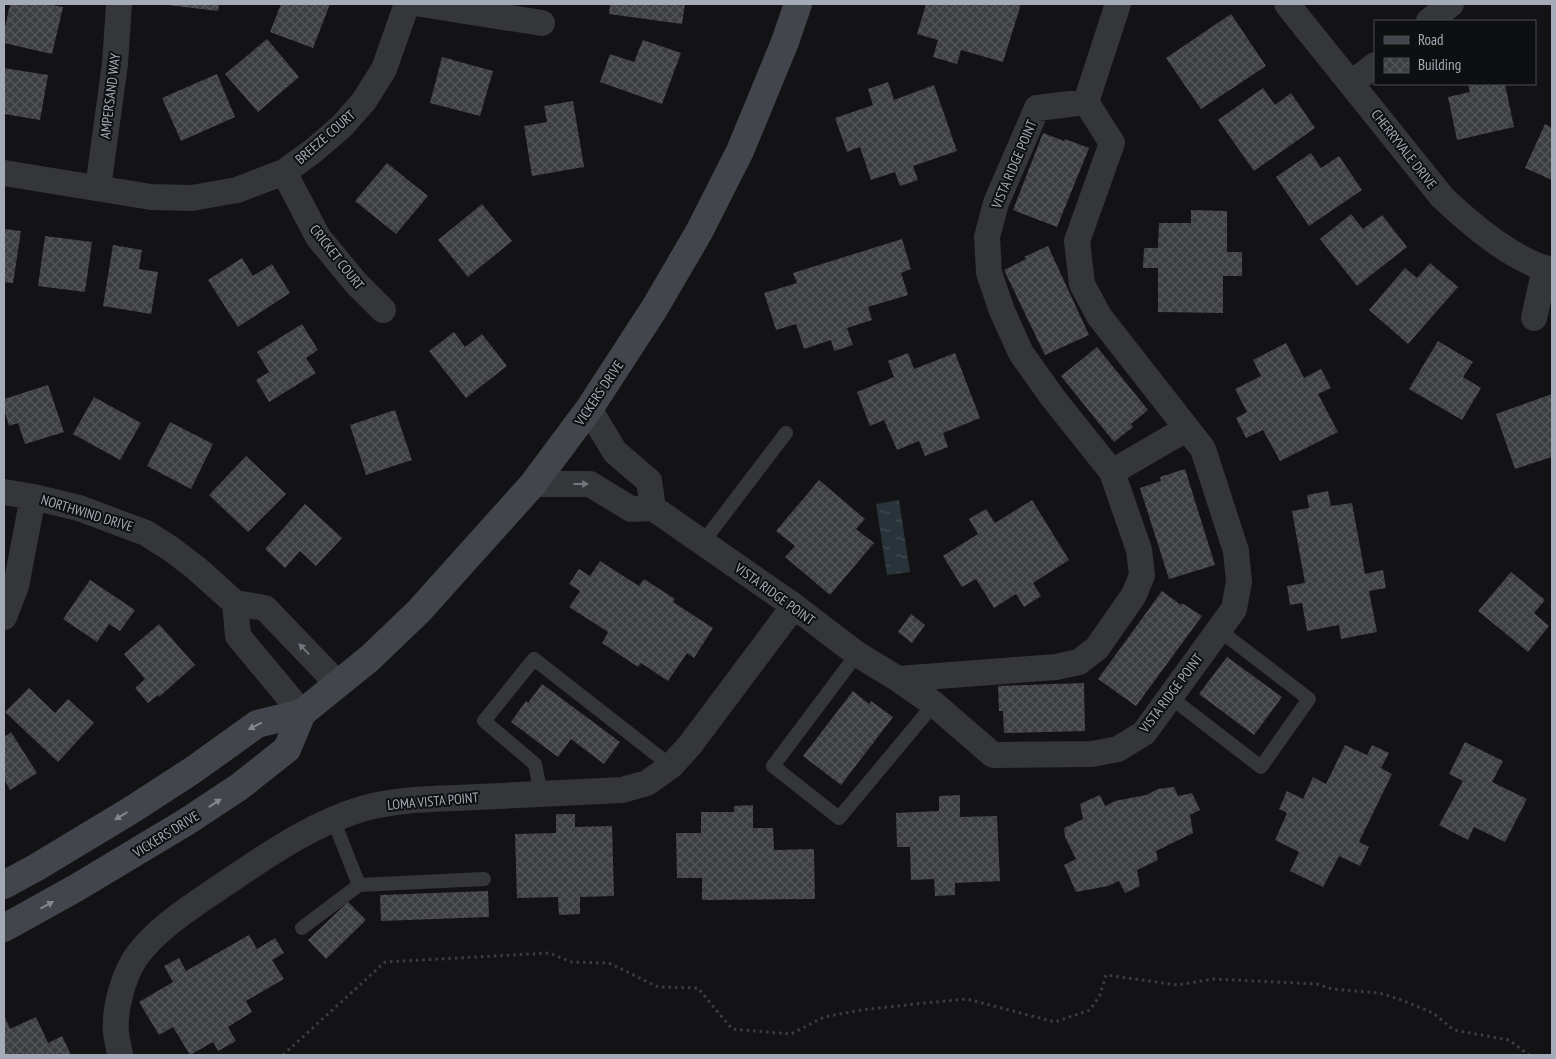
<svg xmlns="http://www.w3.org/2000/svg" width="1556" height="1059" font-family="'PT Sans Narrow',sans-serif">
  <defs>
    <pattern id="water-ripples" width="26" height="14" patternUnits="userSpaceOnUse" patternTransform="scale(1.25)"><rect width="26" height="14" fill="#29333a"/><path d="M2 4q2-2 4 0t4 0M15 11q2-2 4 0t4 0" fill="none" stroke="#454e54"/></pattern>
    <pattern id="building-cross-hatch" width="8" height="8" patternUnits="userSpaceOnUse" patternTransform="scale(1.25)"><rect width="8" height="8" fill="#3d3e42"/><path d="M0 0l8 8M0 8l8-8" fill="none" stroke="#56575b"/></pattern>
  </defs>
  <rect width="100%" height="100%" fill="#131315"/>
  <path fill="url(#water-ripples)" d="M899,500L910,572L887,575L876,504Z"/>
  <path fill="url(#building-cross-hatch)" d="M10,4H46L63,7L52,54L4,43V32Z
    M168,4H219L218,11L168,5Z
    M281,4H330L313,48L270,32Z
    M610,4H685L682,24L609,14Z
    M926,4H1021L1003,62L961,50L957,64L933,57L938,40L917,34Z
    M1231,14L1266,66L1201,109L1166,58Z
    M267,39L299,77L258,112L225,74Z
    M643,40L681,53L662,104L600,82L610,54L634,62Z
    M442,57L493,71L480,116L430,103Z
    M4,68L48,75L40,120L4,114Z
    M217,74L235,117L181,141L162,98Z
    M888,82L894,100L934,85L957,151L913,166L918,180L900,186L895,172L871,180L860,147L847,152L835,118L873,105L868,89Z
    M1468,84H1505L1514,127L1457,140L1448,97L1470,92Z
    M1263,88L1275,105L1291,93L1315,128L1254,171L1218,120Z
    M573,101L584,167L532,176L524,126L547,122L544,106Z
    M1545,124L1552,128V180L1525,168Z
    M1043,133L1064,141L1065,139L1089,148L1057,227L1013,210Z
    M1311,153L1321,168L1339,156L1362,190L1309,226L1276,177Z
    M387,163L428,196L396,234L355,201Z
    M482,204L512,241L468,277L438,240Z
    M1191,210L1227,211V252H1242V276H1223V313L1158,312V268H1143L1144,248H1158L1159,223H1191Z
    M1351,214L1363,229L1382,215L1407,247L1357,286L1320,239Z
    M4,229L21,231L13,283L4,282Z
    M45,236L92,242L85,292L38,286Z
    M902,239L911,269L901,273L908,295L868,307L872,320L847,328L853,345L834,351L831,340L804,349L796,324L776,330L764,293L797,283L793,273Z
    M113,245L142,250L139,269L158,272L151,314L103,306Z
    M1048,246L1089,335L1045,355L1004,270L1026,259L1024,257Z
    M242,258L253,276L272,264L290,293L238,327L208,280Z
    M1430,263L1458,287L1408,344L1369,310L1405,268L1417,278Z
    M302,324L318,350L306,358L316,373L269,402L256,380L269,372L257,352Z
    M454,332L465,347L482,334L507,366L466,398L429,351Z
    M1438,341L1473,362L1463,377L1481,388L1462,420L1409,389Z
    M1286,343L1304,378L1321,369L1331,388L1318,394L1338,432L1280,461L1263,430L1246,438L1236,418L1247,412L1235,389L1261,376L1253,360Z
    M1097,347L1148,410L1131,424L1133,427L1114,442L1061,376Z
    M908,353L914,369L955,353L980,418L943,433L948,447L925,456L919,441L897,450L884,420L870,426L857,392L894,377L888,361Z
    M48,385L64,432L25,444L18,423L9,426L4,409V399Z
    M1552,394V457L1515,469L1496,414Z
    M94,397L141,423L120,460L73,434Z
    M395,410L412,460L366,475L350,425Z
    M170,422L213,444L191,489L147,466Z
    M246,456L286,494L248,532L209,495Z
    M1185,469L1215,565L1169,579L1140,488L1161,481L1160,477Z
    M819,480L865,519L856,529L874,543L830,595L785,557L795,546L776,531Z
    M1328,491L1331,506L1352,503L1365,574L1383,570L1386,588L1369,591L1377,632L1341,639L1339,625L1307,631L1302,603L1290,605L1287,586L1305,583L1292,511L1309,508L1307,495Z
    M1032,500L1069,560L1033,583L1041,596L1024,607L1016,594L994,608L976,579L962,587L943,556L978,534L969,519L986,509L995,523Z
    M305,504L342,538L316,566L300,551L285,568L265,549Z
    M600,561L639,586L644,579L675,599L673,602L713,628L694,658L687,653L668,681L641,663L638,667L602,643L608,632L569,607L580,591L569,584L579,569L590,576Z
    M1511,572L1545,600L1534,613L1549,626L1528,652L1478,611Z
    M90,580L135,610L120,631L109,624L97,642L63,619Z
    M1162,591L1181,605L1182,603L1202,616L1136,706L1098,679Z
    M911,614L925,625L912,643L898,632Z
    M159,624L195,665L159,697L158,695L148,703L135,688L145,679L124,654Z
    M1227,657L1282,697L1254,735L1199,694Z
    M1084,683L1085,731L1004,733L1003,711H999L998,686Z
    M542,684L620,742L604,764L571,739L558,757L511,722L526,701L528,703Z
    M29,688L55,713L68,699L94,723L58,762L5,712Z
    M853,691L869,704L871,701L893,717L841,785L803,756Z
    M11,732L37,773L10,790L4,779V737Z
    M1465,742L1503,761L1492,782L1527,799L1505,842L1474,827L1468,840L1439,825L1463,781L1449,774Z
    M1345,745L1367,755L1372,745L1389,753L1381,768L1392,774L1359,842L1369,847L1360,866L1339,856L1323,887L1290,871L1299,852L1275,840L1287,813L1279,809L1287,791L1303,799L1313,777L1326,784Z
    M1174,787L1178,796L1192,793L1200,810L1190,815L1193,833L1156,851L1158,860L1137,870L1140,886L1125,893L1119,881L1108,886L1076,892L1064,865L1076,859L1065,837L1064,828L1083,819L1080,804L1100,795L1105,806L1115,801L1146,795L1158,789Z
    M960,795V817L997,816L1000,881L955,883V895L935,896L934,879L911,880L910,847H897L896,813L939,811V796Z
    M753,805V828H773L774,850L814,849L815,899L702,900V878H677L676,833H701V812H734V806Z
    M556,814H575V827L612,826L614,896L580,897V914L559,915L558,897L517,898L515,834L556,833Z
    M488,891L489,917L381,921L380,895Z
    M348,902L366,920L326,959L308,940Z
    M249,935L257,949L275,938L284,953L272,960L284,979L246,1001L252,1012L228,1027L236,1041L218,1051L213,1042L190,1055L173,1027L159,1035L139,1002L173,982L164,966L179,958L186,971Z
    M4,1015L10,1029L36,1017L48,1043L62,1036L71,1055H4Z"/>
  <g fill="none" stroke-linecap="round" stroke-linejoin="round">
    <path stroke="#3a3d42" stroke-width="3" stroke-dasharray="2.5 4" stroke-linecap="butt" d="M283,1055L385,962L549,953L572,962L609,963L658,987L698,988L732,1029L791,1034L824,1017L861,1010L915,1004L967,999L1055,1022L1090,1010L1100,995L1106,975L1178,985L1213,979L1317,984L1332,989L1379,993L1402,1000L1433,1013L1454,1030L1509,1040L1529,1055"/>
    <path stroke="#34363a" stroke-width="14" d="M703,542L786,433
      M857,654L773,766L839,818L934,704
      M1170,697L1261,767L1309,699L1219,630
      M541,794L535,764L484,721L534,659L671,766
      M333,819L359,885
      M302,928L359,885L484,879"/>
    <path stroke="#34363a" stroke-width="26" d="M421,4L542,23
      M1287,4L1442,197C1469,223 1515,262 1552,270
      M1429,21L1451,4
      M1352,83L1375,65
      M1086,102L1118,4
      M284,172L318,237L356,283L383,310
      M4,173L151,197L192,198L237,190L284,172L313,151L342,126L364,101L384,69L407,4
      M98,188L115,64L119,4
      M1534,318L1545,268
      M589,409L615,452L649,481L653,508
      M1112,472L1186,429
      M533,484H590L631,509L653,508L794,606L857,654L898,679L934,704L993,755L1092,754L1118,749L1144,733L1234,609L1239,582L1236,551L1203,449L1099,316L1082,284L1077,241L1112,143L1086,102
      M4,492L33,497L79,508L146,533L171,549L196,568L235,603L265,608L338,684
      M235,603L238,636L302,713
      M4,617L16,586L33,497
      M898,679L1056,667L1079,662L1097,648L1134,595L1142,575L1139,550L1112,472L1053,398L1021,353L1002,311L989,273L987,237L996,203L1037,108L1086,102
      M120,1055C119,1048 117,1040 116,1033C114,1009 123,977 136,957C157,928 191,907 220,887C265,857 312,823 365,808C402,798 440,799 478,797C526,795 574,792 622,790L647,783L671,766L690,745L794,606"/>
    <path stroke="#42454b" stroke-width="28" d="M4,885L37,867L133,809L193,770L257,724L302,713L370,658L419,611L533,484L589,409L654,309L699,232L740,151L785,42L798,4
      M4,928L76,888L186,822L239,787L287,749L302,713"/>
  </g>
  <defs><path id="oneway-solid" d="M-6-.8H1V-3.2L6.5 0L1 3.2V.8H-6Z" transform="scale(1.25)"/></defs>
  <g fill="#72767e">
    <use href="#oneway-solid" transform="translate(581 484)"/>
    <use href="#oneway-solid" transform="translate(304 649) rotate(-134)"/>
  </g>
  <g fill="#828791">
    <use href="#oneway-solid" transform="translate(255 726) rotate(153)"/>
    <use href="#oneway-solid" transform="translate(215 803) rotate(-34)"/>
    <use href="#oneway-solid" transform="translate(121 816) rotate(149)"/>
    <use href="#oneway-solid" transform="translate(47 905) rotate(-29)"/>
  </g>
  <g text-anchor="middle" stroke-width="4" stroke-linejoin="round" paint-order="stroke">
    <g font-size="14" fill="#a4abb6" stroke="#0e0f10">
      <text transform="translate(110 96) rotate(-83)" y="5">AMPERSAND WAY</text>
      <text transform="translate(325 137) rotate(-41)" y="5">BREEZE COURT</text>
      <text transform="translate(1404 149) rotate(52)" y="5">CHERRYVALE DRIVE</text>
      <text transform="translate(1014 164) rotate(-67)" y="5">VISTA RIDGE POINT</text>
      <text transform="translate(337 257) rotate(52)" y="5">CRICKET COURT</text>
      <text transform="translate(599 393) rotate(-56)" y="5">VICKERS DRIVE</text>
      <text transform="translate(87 513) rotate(17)" y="5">NORTHWIND DRIVE</text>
      <text transform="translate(775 594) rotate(36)" y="5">VISTA RIDGE POINT</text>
      <text transform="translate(1171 693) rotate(-53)" y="5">VISTA RIDGE POINT</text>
      <text transform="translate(433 801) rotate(-5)" y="5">LOMA VISTA POINT</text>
      <text transform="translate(166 834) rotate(-32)" y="5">VICKERS DRIVE</text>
    </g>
  </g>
  <rect width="1556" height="1059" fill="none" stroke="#a4abb6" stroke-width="10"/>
  <rect x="1374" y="20" width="162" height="65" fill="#0e0f10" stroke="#4a4d52"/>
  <rect x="1384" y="36" width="25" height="8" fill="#42454b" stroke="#4a4d52"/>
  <text x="1418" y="45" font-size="15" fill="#a4abb6">Road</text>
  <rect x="1384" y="58" width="25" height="15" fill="url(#building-cross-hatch)" stroke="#4a4d52"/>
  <text x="1418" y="70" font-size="15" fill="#a4abb6">Building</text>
</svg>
